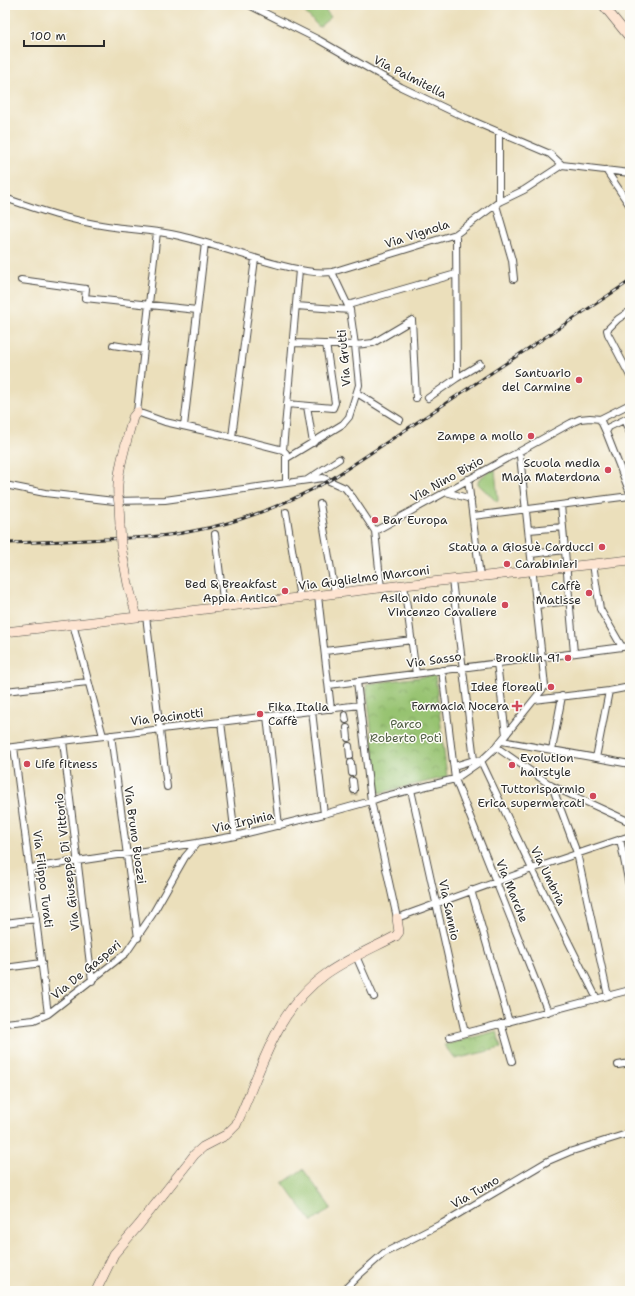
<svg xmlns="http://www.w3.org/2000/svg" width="635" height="1296" font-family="'Shantell Sans',sans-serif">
  <defs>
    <pattern id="park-crowns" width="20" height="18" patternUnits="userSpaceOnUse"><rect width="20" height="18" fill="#97c371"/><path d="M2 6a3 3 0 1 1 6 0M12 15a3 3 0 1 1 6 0" fill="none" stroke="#7b9f5d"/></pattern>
  </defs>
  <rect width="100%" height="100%" fill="#fdfcf7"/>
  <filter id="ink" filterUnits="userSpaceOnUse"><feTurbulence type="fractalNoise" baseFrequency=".025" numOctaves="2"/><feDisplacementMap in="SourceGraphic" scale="8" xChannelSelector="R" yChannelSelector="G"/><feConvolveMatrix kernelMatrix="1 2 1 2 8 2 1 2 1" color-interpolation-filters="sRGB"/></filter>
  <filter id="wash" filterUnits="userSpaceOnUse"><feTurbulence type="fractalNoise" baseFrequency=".012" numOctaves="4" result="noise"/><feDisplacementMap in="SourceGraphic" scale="16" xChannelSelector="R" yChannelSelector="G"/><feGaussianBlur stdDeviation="0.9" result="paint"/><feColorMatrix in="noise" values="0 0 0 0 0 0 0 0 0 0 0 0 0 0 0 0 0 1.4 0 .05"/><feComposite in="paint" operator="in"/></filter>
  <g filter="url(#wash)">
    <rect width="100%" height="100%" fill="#ebdfbb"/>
    <path fill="#97c371" stroke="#61774e" d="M298,5H321L331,17L319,27Z
      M493,469L495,470L498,500L497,502L478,484V482L480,478Z
      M303,1169L331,1208L312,1222L283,1183Z"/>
    <path fill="url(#park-crowns)" stroke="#61774e" d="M435,675L447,777L379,793L366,684Z
      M497,1031L501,1048L455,1059L444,1045Z"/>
  </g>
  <g filter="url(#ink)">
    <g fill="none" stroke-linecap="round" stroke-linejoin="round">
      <path stroke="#c5bb9e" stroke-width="6" stroke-dasharray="6 3" stroke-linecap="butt" d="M354,790L355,798"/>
      <defs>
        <path id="street" d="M249,5L319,40L401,87L468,119L550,154L562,165
          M562,165L630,173
          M606,170L630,206
          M5,198C39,210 72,221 107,226C131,230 156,230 180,236C213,244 245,256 279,265C296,269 314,274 332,272L456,234L499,202L524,190L562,165
          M499,202V132
          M496,205L512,260L514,279
          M157,232L137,412L165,422L232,437L283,450
          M21,280L86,289L85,298L197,310
          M348,305L456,274
          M296,306L350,310
          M630,311L618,319L607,330L608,334L630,376
          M293,343L355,345L373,343L412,320L416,398
          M113,345L144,350
          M457,378L480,364
          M357,393L400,420
          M428,398L457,378L456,234
          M287,404L333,408L335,403L326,344
          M307,406L313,443
          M600,419L606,432L630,493
          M624,420L630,433
          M184,426L205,243
          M606,432L609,427L630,417
          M232,437L255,259
          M287,458L343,424L349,417L359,385L355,345L350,310L332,272
          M468,479L480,577
          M307,480L339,459
          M286,482V453L283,450L299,270
          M5,485L45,493L114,501L165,500L323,478L345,488L353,498L375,531L381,588
          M446,492L471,499
          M320,504L335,593
          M561,505L574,653
          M286,512L300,598
          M473,516L630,496
          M529,530L563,527
          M375,531L571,423L580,419L590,418L600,419L630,404
          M215,534L224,607
          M531,554L565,550
          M593,564L600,609L622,647
          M452,580L474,760
          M404,585L416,674
          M318,596L331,709
          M537,605L569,601
          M146,616L167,787
          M73,624L103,736
          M325,651L412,640
          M497,663L506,735
          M442,670L455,779L548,1012
          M357,681L371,801L397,918L532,869L630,836
          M329,685L630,646
          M5,691L88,682
          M534,700L609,691L630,687
          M312,711L324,814
          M345,715L346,720
          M267,716L279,826
          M221,722L235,836
          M347,728L348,738
          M111,735L138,938
          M63,741L92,981
          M502,741L630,764
          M349,746L350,756
          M14,747L48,1014
          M496,747L552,786L630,822
          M5,748L360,705
          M552,750L562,696
          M596,758L609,691
          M351,763L352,773
          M454,766L474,760L481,761L532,869L597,999
          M353,781L354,790
          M552,786L577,853L608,996
          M411,790L464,1029L468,1032
          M620,839L630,890
          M31,868L197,843L235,836L324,814L371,801L382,797L455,779L481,761L496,747L545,686L520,456L518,452
          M471,890L509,1022
          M5,923L36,919
          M356,956L374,997
          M5,968L42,963
          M5,1023L34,1020L48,1014L126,953L152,915L185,857L197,843
          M501,1023L512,1061
          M450,1037L630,990
          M618,1065L630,1063
          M343,1291L359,1275L384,1253L443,1223L548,1161L569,1152L630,1133"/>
        <path id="secondary" d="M603,5L630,38
          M118,496C116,473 127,441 133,417L137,412
          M119,504L120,526
          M121,546L128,584L137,617
          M5,632L181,612L404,585L630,560
          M96,1291L114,1254L139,1225L195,1154L203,1147L226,1135L236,1125C262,1070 274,1011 326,974C347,959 373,948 396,936L399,932L397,918"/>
      </defs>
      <use href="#street" stroke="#484641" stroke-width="8"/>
      <use href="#secondary" stroke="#484641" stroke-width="10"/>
      <use href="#street" stroke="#fff" stroke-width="6"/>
      <use href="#secondary" stroke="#fde4d1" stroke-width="9"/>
      <defs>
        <path id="rail" d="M5,543C38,542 72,541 105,539C135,538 164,537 193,531C242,522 287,504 330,480L630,281"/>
      </defs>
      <use href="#rail" stroke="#2b2b2b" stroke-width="3"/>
      <use href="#rail" stroke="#fdfcf7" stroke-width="1.5" stroke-dasharray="4.5" stroke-linecap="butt"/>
      <defs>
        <path id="secondary-bridge" d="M118,496L119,504
          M120,526L121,546"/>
      </defs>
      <use href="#secondary-bridge" stroke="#484641" stroke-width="10" stroke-linecap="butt"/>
      <use href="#secondary-bridge" stroke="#fde4d1" stroke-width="9"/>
    </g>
  </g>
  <g fill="#d1495b" stroke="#fdfcf7" stroke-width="1.5">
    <circle cx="579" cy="380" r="4"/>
    <circle cx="531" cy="436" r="4"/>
    <circle cx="608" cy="470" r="4"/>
    <circle cx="375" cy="520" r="4"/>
    <circle cx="602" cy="547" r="4"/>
    <circle cx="507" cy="564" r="4"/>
    <circle cx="285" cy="591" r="4"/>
    <circle cx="589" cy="593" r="4"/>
    <circle cx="505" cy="605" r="4"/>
    <circle cx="568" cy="658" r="4"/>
    <circle cx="551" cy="687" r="4"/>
    <path d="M515 700h4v4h4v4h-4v4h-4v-4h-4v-4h4z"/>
    <circle cx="260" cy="714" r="4"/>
    <circle cx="27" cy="764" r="4"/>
    <circle cx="512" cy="765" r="4"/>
    <circle cx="593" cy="796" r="4"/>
  </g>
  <g text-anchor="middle" stroke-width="3" stroke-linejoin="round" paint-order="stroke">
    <g font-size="12" fill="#2b2b2b" stroke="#fdfcf7">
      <text transform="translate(410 77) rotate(27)" y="4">Via Palmitella</text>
      <text transform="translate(417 234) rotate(-18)" y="4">Via Vignola</text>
      <text transform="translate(344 358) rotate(-95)" y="4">Via Grutti</text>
      <text transform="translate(447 479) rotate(-29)" y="4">Via Nino Bixio</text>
      <text transform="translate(364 578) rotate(-7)" y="4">Via Guglielmo Marconi</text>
      <text transform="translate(434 660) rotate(-8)" y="4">Via Sasso</text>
      <text transform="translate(167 717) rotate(-7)" y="4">Via Pacinotti</text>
      <text transform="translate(243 822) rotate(-13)" y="4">Via Irpinia</text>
      <text transform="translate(135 835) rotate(82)" y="4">Via Bruno Buozzi</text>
      <text transform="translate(67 862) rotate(-97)" y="4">Via Giuseppe Di Vittorio</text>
      <text transform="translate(548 876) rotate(64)" y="4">Via Umbria</text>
      <text transform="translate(43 879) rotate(83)" y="4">Via Filippo Turati</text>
      <text transform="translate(512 891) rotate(68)" y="4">Via Marche</text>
      <text transform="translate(449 910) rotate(78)" y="4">Via Sannio</text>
      <text transform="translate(86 970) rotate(-39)" y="4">Via De Gasperi</text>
      <text transform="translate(475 1192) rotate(-30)" y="4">Via Tumo</text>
    </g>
    <g font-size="12" fill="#2b2b2b" stroke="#fdfcf7" text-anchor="end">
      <text x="571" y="377">Santuario<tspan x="571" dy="14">del Carmine</tspan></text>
      <text x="523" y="440">Zampe a mollo</text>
      <text x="600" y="467">Scuola media<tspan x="600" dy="14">Maja Materdona</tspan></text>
      <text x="383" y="524" text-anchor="start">Bar Europa</text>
      <text x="594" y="551">Statua a Giosuè Carducci</text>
      <text x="515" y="568" text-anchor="start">Carabinieri</text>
      <text x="277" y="588">Bed &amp; Breakfast<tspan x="277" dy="14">Appia Antica</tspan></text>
      <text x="581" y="590">Caffè<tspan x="581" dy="14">Matisse</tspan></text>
      <text x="497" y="602">Asilo nido comunale<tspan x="497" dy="14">Vincenzo Cavaliere</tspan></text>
      <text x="560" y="662">Brooklin 91</text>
      <text x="543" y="691">Idee floreali</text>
      <text x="509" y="710">Farmacia Nocera</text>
      <text x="268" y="711" text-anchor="start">Fika Italia<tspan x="268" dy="14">Caffè</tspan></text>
      <text x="520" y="762" text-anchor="start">Evolution<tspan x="520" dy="14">hairstyle</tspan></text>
      <text x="35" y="768" text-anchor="start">Life fitness</text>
      <text x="585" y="793">Tuttorisparmio<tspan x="585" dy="14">Erica supermercati</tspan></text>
    </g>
    <g font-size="12" fill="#516044" stroke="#fdfcf7">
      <text x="406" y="728">Parco<tspan x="406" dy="14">Roberto Potì</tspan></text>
    </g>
  </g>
  <rect width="635" height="1296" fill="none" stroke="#fdfcf7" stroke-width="20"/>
  <path d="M24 40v6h80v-6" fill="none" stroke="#2b2b2b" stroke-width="2"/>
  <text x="30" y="40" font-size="12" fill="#2b2b2b" stroke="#fdfcf7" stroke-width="3" paint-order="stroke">100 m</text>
</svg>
